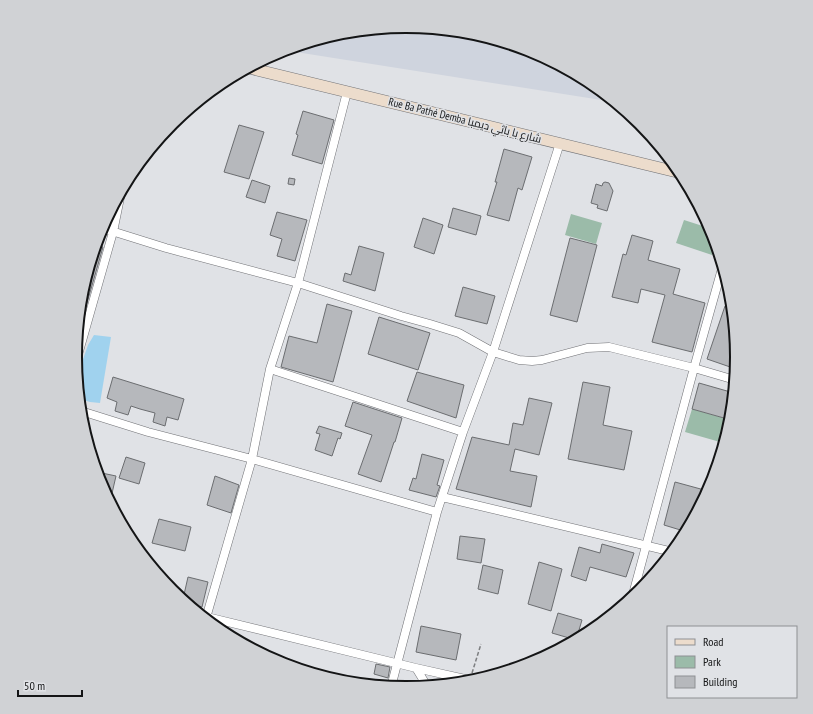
<svg xmlns="http://www.w3.org/2000/svg" width="813" height="714" font-family="'PT Sans Narrow',Cairo,sans-serif">
  <rect width="100%" height="100%" fill="#e0e2e6"/>
  <path fill="#cfd4de" d="M407,26L471,32L533,51L591,82L614,102L283,50L342,32Z"/>
  <path fill="#9bbba9" d="M571,214L602,223L596,244L565,235Z
    M684,220L712,229L716,243L712,255L676,243Z
    M692,409L727,419L720,442L685,432Z"/>
  <path fill="#a0d2ee" d="M94,335L111,337L100,403L90,402L80,399L77,376L88,345Z"/>
  <path fill="#b6b8bc" stroke="#6b6d70" d="M303,111L334,120L322,164L292,155L298,135L296,134Z
    M239,125L264,132L249,179L224,172Z
    M504,149L532,157L522,190L518,188L509,221L487,215L497,182H495Z
    M289,178L295,179L294,185L288,184Z
    M252,180L270,186L265,203L246,197Z
    M605,182L609,183L613,191L607,211L597,208L598,205L591,203L596,184L602,186L603,183Z
    M453,208L481,216L476,235L448,227Z
    M277,212L307,220L295,261L277,256L282,239L270,235Z
    M423,218L443,225L434,254L414,247Z
    M632,235L653,241L648,260L680,269L673,294L705,303L692,352L652,342L665,295L641,289L638,303L612,297L623,254L626,255Z
    M570,238L597,245L577,322L550,315Z
    M96,245L103,247L85,310L80,309L82,292Z
    M359,246L384,253L375,291L343,281L345,273L351,275Z
    M463,287L495,296L487,324L455,316Z
    M327,304L352,311L333,382L281,367L289,336L317,343Z
    M725,306L733,309L738,357L736,369L707,359Z
    M379,317L430,333L418,370L368,354Z
    M417,372L464,385L456,418L407,401Z
    M113,377L184,399L178,420L167,417L165,426L153,422L155,413L140,409L131,406L128,415L115,411L117,402L107,398Z
    M583,382L610,387L603,425L632,431L624,470L568,459Z
    M699,383L734,393L731,420L692,409Z
    M529,398L552,403L539,455L515,449L510,471L537,476L531,507L456,489L472,437L509,445L513,423L523,425Z
    M353,402L402,418L395,442H394L381,482L358,474L372,435L345,426Z
    M319,426L342,433L340,439L338,438L332,456L315,450L320,434L316,433Z
    M422,454L444,460L437,485L440,486L436,497L409,490L413,478L416,479Z
    M126,457L145,463L139,484L119,478Z
    M97,472L116,476L110,502L101,483Z
    M215,476L239,485L231,513L207,505Z
    M675,482L708,491L687,532L664,525Z
    M159,519L191,527L185,551L152,543Z
    M460,536L485,539L481,563L457,559Z
    M602,544L634,553L626,577L590,567L586,581L571,576L579,547L600,553Z
    M539,562L562,569L551,611L528,604Z
    M483,565L503,570L498,594L478,589Z
    M188,577L208,582L202,607L189,605L183,599Z
    M558,613L582,620L576,640L552,633Z
    M421,626L461,634L456,660L416,652Z
    M376,664L390,667L388,678L374,674Z"/>
  <g fill="none" stroke-linecap="round" stroke-linejoin="round">
    <defs>
      <path id="street" d="M102,228L166,248L298,283L401,316L430,324L459,333L493,352L519,360L532,361L542,360L587,348L609,347L694,368L735,380
        M76,362L113,232L121,193
        M270,369L463,432
        M81,411L148,432L252,459L437,512
        M442,497L673,552
        M632,598L694,368L723,265
        M203,616L416,668L474,681
        M206,618L252,459L270,369L298,283L347,92
        M416,668L427,686
        M391,687L437,512L463,432L493,352L560,143"/>
      <path id="secondary" d="M249,68L681,173"/>
    </defs>
    <use href="#street" stroke="#717276" stroke-width="9"/>
    <use href="#secondary" stroke="#717276" stroke-width="12"/>
    <path stroke="#7d7f81" stroke-width="1.5" stroke-dasharray="4 2" stroke-linecap="butt" d="M472,673L481,644"/>
    <use href="#street" stroke="#fff" stroke-width="8"/>
    <use href="#secondary" stroke="#ecdccc" stroke-width="11"/>
  </g>
  <g text-anchor="middle" stroke-width="3" stroke-linejoin="round" paint-order="stroke">
    <g font-size="11" fill="#141516" stroke="#e0e2e6">
      <text transform="translate(465 120) rotate(14)" y="4">Rue Ba Pathé Demba شارع با باثي ديمبا</text>
    </g>
  </g>
  <path d="M0 0H813V714H0ZM82 357a324 324 0 1 1 648 0a324 324 0 1 1-648 0Z" fill="#d0d2d5" fill-rule="evenodd"/>
  <path fill="none" stroke="#141516" stroke-width="2" d="M82 357a324 324 0 1 1 648 0a324 324 0 1 1-648 0Z"/>
  <rect x="667" y="626" width="130" height="72" fill="#e0e2e6" stroke="#8e9093"/>
  <rect x="675" y="639" width="20" height="6" fill="#ecdccc" stroke="#8e9093"/>
  <text x="703" y="646" font-size="12" fill="#141516">Road</text>
  <rect x="675" y="656" width="20" height="12" fill="#9bbba9" stroke="#8e9093"/>
  <text x="703" y="666" font-size="12" fill="#141516">Park</text>
  <rect x="675" y="676" width="20" height="12" fill="#b6b8bc" stroke="#8e9093"/>
  <text x="703" y="686" font-size="12" fill="#141516">Building</text>
  <path d="M18 690v6h64v-6" fill="none" stroke="#141516" stroke-width="2"/>
  <text x="24" y="690" font-size="12" fill="#141516" stroke="#e0e2e6" stroke-width="3" paint-order="stroke">50 m</text>
</svg>
